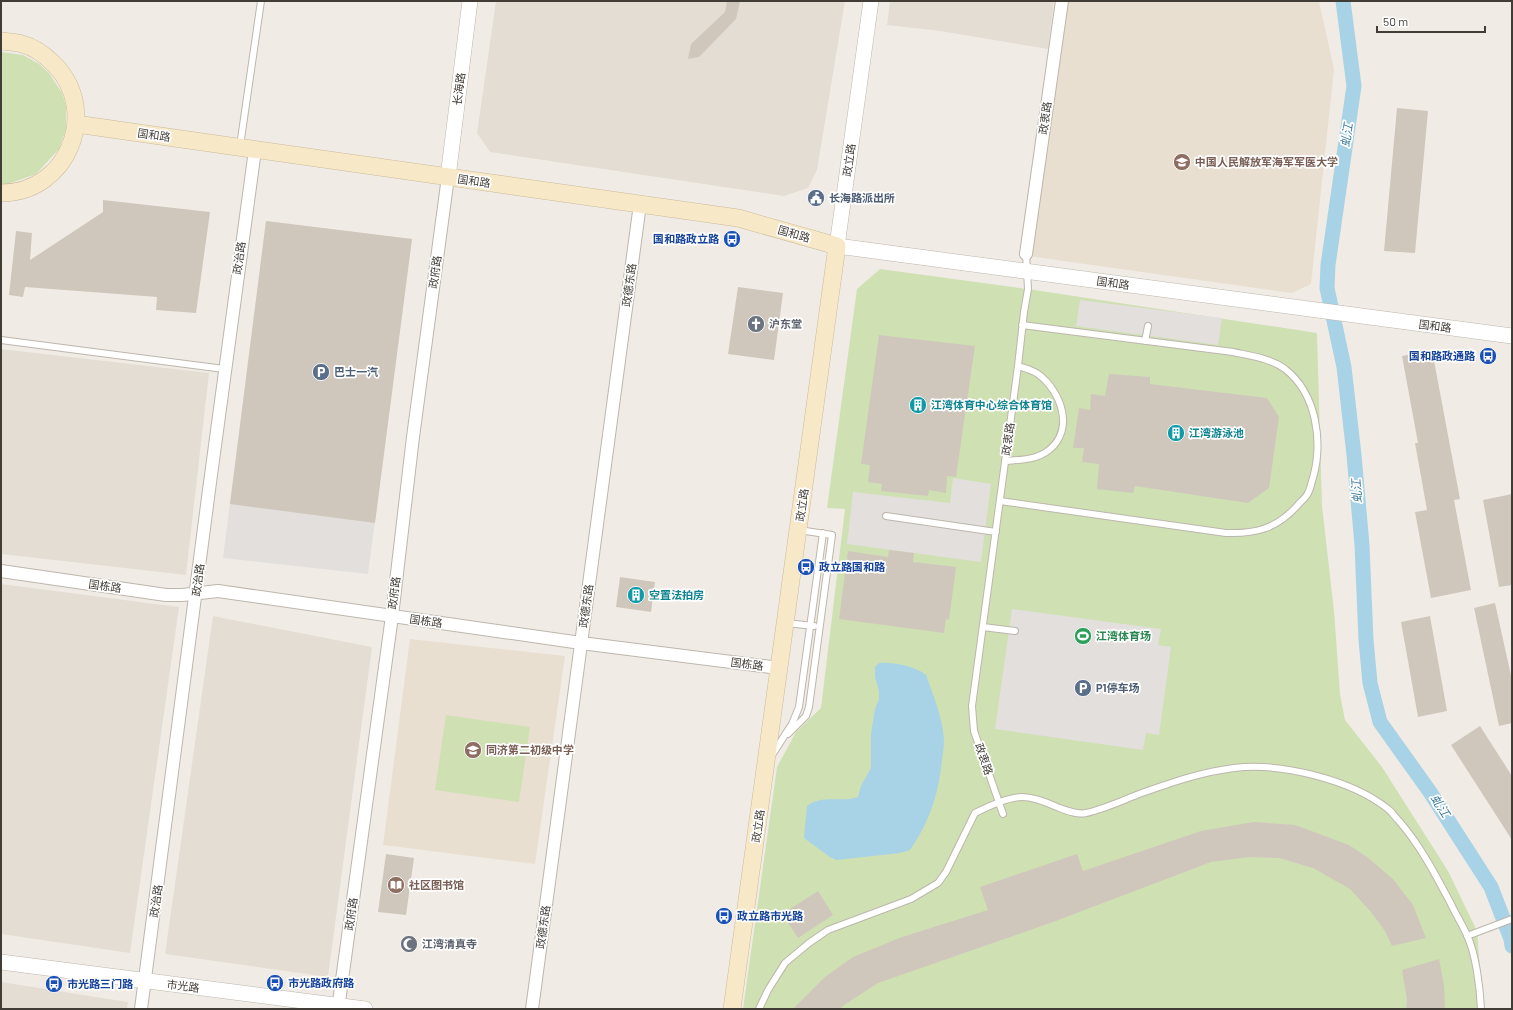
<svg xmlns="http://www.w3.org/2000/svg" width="1513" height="1010" font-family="Barlow,'Noto Sans SC',sans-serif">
  <rect width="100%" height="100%" fill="#f0ece5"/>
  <path fill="#e4ddd4" d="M496,1H845L817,170L808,188L784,196L490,152L477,133Z
    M890,1H1054L1048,49L940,31L887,25Z
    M1,349L209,373L186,575L1,554Z
    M1,584L179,607L130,953L1,934Z
    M213,616L372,647L328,977L165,954Z
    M1,982L128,1002L127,1009H1Z"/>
  <path fill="#e8dfd1" d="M1064,1H1319L1334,69L1311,284L1292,293L1028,256Z
    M410,639L565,656L535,864L383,845Z"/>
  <path fill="#cfe0b3" d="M1,52L23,55L39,64L49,73L62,93L66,106V129L59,149L36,174L8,184H1Z
    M880,269L1028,289L1317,333L1322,506L1334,611L1340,694L1345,720L1382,767L1448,871L1477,931L1483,1009H743L777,767L796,732L821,708L845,509L827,508L857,289Z
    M446,715L530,727L519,802L435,790Z"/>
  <path fill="#e2dfdd" d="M266,221L412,239L368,574L223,558Z
    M1080,300L1222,318L1218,345L1076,326Z
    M953,478L991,484L981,562L847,544L853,492L950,503Z
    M1012,609L1161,629L1158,645L1171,647L1159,735L1146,733L1143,750L995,729Z"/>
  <path fill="#a8d2e6" d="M879,663C894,662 914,666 926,675C933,695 943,718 944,740C944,746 943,753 942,759C939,793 930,821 910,850L900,853L836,860L830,857L804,838L807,806C822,794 841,803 858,797L861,786L871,768V734L875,709L879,699V691L875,677V667Z"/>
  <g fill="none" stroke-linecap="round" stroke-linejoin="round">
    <path stroke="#a8d2e6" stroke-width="15" d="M1343,1L1354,86L1328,265L1327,288L1344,367L1354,455L1362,545L1366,640L1370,683L1380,722L1430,792L1491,887L1511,939L1512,946"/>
  </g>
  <path fill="#d0c7bc" d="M727,1H740L736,19L699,57L688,59L691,44L725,12Z
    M1397,108L1428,111L1415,253L1384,251Z
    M103,200L210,212L196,313L156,310L157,297L25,287L23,297L9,295L16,231L32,233L30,260L103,212Z
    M266,221L412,239L375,523L230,504Z
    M738,287L783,293L774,360L728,354Z
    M879,335L975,346L956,477L947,476L946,493L929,490L928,496L881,491L882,484L868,482L870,465L861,464Z
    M1432,350L1460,499L1454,500L1471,590L1431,598L1415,512L1427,510L1415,443H1418L1402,356Z
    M1109,374L1150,377V384L1267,398L1279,417L1269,488L1248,503L1135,486L1133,493L1097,489L1099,464L1082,462L1084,448H1073L1079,408L1090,410L1091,394L1105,396Z
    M1512,494V585L1499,587L1483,500Z
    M889,550L914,553L913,562L956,567L949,620L946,619L944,633L839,619L848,551L888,557Z
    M620,577L655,582L651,612L616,607Z
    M1495,603L1512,680V723L1499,726L1474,608Z
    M1430,616L1447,711L1418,717L1401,622Z
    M1480,726L1512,776V840L1451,745Z
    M1254,822L1295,825L1349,845L1367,857L1393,879L1413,905L1426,938L1392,946L1385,931L1371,912L1350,889L1313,868L1279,858L1249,857L1211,862L1053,922L878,983L844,1005L840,1009H793L825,977L853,957L902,937L988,910L980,887L1077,854L1083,871L1201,831Z
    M386,854L414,858L406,915L378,912Z
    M818,891L833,915L798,938L782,914Z
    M1439,959L1444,985L1445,1009H1406L1407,1000L1402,970Z"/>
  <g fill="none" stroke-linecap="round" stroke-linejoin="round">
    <defs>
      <path id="service" d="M240,146L261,1
        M1,340L224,369
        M1145,341L1148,326
        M1005,461C1020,460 1037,460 1049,450C1075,429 1061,391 1038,374C1033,370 1024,368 1018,366
        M1000,501L1226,533C1255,534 1276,529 1297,506C1300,502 1306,498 1308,493C1311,488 1311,483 1313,478C1323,442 1317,394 1285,369C1270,358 1251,356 1233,352L1022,325
        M886,516L996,532
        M786,623L814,626
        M983,627L1015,631
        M788,734L806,716L809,707L832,535L799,530
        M772,755L792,724L799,707L823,533
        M1003,814L974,731L972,706L1018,366L1024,312L1028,289L1026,254
        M1467,936L1512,919
        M759,1009L768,990L785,963L809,943L828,930L911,899L938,883L946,872L975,813C987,807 1009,797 1022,797C1034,797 1046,802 1057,807C1065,810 1076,815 1086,813C1104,809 1121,801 1139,794C1170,783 1201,772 1234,768C1280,762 1352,780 1388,809C1392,812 1395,817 1399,821C1420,845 1435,874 1450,902C1455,913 1462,924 1467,935C1476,955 1480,987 1481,1009"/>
      <path id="minor" d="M1026,254L1062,1
        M1,571L166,595H182L218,591L581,643L779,668
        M141,1009C179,723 215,436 255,150
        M338,1009L392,616L413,437L448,177
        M532,1009L640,204"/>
      <path id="tertiary" d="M871,1L837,246L1512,336
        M448,177L470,1
        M1,962L365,1009"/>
      <path id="secondary" d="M1,41C8,42 16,42 22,44C35,47 46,56 55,65C100,112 68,193 1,193
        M76,124L738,218L837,246L732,1009"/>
    </defs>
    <use href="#service" stroke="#bdb6ac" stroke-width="8"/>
    <use href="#minor" stroke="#bdb6ac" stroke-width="14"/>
    <use href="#tertiary" stroke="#bdb6ac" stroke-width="16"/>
    <use href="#secondary" stroke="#cbba9a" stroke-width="18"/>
    <use href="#service" stroke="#fff" stroke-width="6"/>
    <use href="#minor" stroke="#fff" stroke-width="12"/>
    <use href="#tertiary" stroke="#fff" stroke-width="15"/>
    <use href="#secondary" stroke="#f7e8c8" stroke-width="17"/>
  </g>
  <defs>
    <symbol id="university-disc" viewBox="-11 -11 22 22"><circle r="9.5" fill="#8d6e63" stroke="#fff"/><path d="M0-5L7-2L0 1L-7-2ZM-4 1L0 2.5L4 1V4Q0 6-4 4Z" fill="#fff"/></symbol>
    <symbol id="civic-disc" viewBox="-11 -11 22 22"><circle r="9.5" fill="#5c6f8a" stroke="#fff"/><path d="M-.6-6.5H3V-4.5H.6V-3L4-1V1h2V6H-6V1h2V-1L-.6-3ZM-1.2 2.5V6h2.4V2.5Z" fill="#fff"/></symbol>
    <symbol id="bus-disc" viewBox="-11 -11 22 22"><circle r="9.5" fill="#1a4fb4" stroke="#fff"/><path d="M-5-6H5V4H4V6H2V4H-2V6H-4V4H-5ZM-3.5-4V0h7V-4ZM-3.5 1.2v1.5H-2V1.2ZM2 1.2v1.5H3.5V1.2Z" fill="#fff"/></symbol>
    <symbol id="church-disc" viewBox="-11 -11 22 22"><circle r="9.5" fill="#6b7280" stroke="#fff"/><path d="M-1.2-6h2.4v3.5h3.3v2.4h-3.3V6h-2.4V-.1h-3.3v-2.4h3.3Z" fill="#fff"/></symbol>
    <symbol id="parking-disc" viewBox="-11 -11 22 22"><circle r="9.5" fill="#5c6f8a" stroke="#fff"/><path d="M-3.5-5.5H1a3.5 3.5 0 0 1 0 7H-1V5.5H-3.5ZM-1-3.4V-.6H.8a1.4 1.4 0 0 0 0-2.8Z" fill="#fff"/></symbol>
    <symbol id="building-disc" viewBox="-11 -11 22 22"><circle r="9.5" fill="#0f9aa8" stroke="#fff"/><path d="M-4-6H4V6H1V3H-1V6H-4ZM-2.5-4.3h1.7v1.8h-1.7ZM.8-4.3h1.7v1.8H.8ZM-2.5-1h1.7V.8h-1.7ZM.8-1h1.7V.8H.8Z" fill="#fff"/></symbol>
    <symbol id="stadium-disc" viewBox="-11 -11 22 22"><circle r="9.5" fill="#2e9e5b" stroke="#fff"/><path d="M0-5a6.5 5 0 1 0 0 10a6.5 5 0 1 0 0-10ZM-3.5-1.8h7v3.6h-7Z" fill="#fff"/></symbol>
    <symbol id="school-disc" viewBox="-11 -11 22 22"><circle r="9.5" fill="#8d6e63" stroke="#fff"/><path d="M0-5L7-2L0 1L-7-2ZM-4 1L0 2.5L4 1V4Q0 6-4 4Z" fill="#fff"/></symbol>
    <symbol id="library-disc" viewBox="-11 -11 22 22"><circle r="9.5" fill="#8d6e63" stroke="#fff"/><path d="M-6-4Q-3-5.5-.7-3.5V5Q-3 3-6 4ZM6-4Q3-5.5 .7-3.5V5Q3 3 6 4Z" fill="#fff"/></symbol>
    <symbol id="mosque-disc" viewBox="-11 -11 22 22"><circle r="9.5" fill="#6b7280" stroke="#fff"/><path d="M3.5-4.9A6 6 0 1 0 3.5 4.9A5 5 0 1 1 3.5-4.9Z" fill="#fff"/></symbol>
  </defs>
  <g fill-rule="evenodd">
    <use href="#university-disc" x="1172" y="152" width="20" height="20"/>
    <use href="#civic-disc" x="806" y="188" width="20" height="20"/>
    <use href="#bus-disc" x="722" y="229" width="20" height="20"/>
    <use href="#church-disc" x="746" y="314" width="20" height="20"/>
    <use href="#bus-disc" x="1478" y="346" width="20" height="20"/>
    <use href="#parking-disc" x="311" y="362" width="20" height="20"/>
    <use href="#building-disc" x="908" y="395" width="20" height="20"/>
    <use href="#building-disc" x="1166" y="423" width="20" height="20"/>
    <use href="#bus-disc" x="796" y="557" width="20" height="20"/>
    <use href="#building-disc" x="626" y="585" width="20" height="20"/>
    <use href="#stadium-disc" x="1073" y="626" width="20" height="20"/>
    <use href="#parking-disc" x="1073" y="678" width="20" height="20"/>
    <use href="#school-disc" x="463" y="740" width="20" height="20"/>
    <use href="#library-disc" x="386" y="875" width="20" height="20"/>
    <use href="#bus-disc" x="714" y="906" width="20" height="20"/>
    <use href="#mosque-disc" x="399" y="934" width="20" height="20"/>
    <use href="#bus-disc" x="265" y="973" width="20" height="20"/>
    <use href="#bus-disc" x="44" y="974" width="20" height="20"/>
  </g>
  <g text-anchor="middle" stroke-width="3.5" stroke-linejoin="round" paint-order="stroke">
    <g font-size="11" fill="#423c36" stroke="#fff">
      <text transform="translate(459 89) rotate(-83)" y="4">长海路</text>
      <text transform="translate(1045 118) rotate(-82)" y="4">政衷路</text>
      <text transform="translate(154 135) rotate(8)" y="4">国和路</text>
      <text transform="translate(849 160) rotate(-82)" y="4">政立路</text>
      <text transform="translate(474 181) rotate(8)" y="4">国和路</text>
      <text transform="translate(794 234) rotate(16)" y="4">国和路</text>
      <text transform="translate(239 258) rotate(-82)" y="4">政治路</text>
      <text transform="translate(435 272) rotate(-82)" y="4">政府路</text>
      <text transform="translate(1113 283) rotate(8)" y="4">国和路</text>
      <text transform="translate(629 285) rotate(-82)" y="4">政德东路</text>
      <text transform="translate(1435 326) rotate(7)" y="4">国和路</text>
      <text transform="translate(1008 439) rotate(-82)" y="4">政衷路</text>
      <text transform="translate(802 505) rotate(-82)" y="4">政立路</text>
      <text transform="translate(198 580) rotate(-83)" y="4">政治路</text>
      <text transform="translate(105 586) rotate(8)" y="4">国栋路</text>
      <text transform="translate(394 593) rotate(-83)" y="4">政府路</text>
      <text transform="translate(586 606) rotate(-82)" y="4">政德东路</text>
      <text transform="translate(426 621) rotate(8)" y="4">国栋路</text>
      <text transform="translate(747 664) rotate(7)" y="4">国栋路</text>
      <text transform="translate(984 759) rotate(71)" y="4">政衷路</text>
      <text transform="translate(758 826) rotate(-82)" y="4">政立路</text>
      <text transform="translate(156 901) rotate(-82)" y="4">政治路</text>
      <text transform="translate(351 914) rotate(-82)" y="4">政府路</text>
      <text transform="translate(543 927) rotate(-82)" y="4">政德东路</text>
      <text transform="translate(183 986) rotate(7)" y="4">市光路</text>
    </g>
    <g font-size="11" font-weight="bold" fill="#785e54" stroke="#fff" text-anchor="start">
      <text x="1195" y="166">中国人民解放军海军军医大学</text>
      <text x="486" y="754">同济第二初级中学</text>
      <text x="409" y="889">社区图书馆</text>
    </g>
    <g font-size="11" font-weight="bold" fill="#4e5e75" stroke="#fff" text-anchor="start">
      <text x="829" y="202">长海路派出所</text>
      <text x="334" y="376">巴士一汽</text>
      <text x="1096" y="692">P1停车场</text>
    </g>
    <g font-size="11" font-weight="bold" fill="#164399" stroke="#fff" text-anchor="start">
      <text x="719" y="243" text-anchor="end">国和路政立路</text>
      <text x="1475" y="360" text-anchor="end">国和路政通路</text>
      <text x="819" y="571">政立路国和路</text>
      <text x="737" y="920">政立路市光路</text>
      <text x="288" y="987">市光路政府路</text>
      <text x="67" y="988">市光路三门路</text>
    </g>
    <g font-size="11" font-weight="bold" fill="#5b616d" stroke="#fff" text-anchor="start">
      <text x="769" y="328">沪东堂</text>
      <text x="422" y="948">江湾清真寺</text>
    </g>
    <g font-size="11" font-weight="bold" fill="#0d838f" stroke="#fff" text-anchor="start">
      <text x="931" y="409">江湾体育中心综合体育馆</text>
      <text x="1189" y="437">江湾游泳池</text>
      <text x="649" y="599">空置法拍房</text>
    </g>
    <g font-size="11" font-weight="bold" fill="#27864d" stroke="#fff" text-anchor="start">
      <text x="1096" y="640">江湾体育场</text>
    </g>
    <g font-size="12" font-style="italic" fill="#3b7a99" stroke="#fff">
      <text transform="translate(1347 135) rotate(-82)" y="4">虬江</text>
      <text transform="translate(1357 491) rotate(-94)" y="4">虬江</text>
      <text transform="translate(1440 806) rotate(57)" y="4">虬江</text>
    </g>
  </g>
  <rect width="1513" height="1010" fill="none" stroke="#423c36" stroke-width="4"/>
  <path d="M1377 26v6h108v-6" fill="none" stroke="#423c36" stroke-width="2"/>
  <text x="1383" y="26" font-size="12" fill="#423c36" stroke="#ffffff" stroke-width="3" paint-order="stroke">50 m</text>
</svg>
